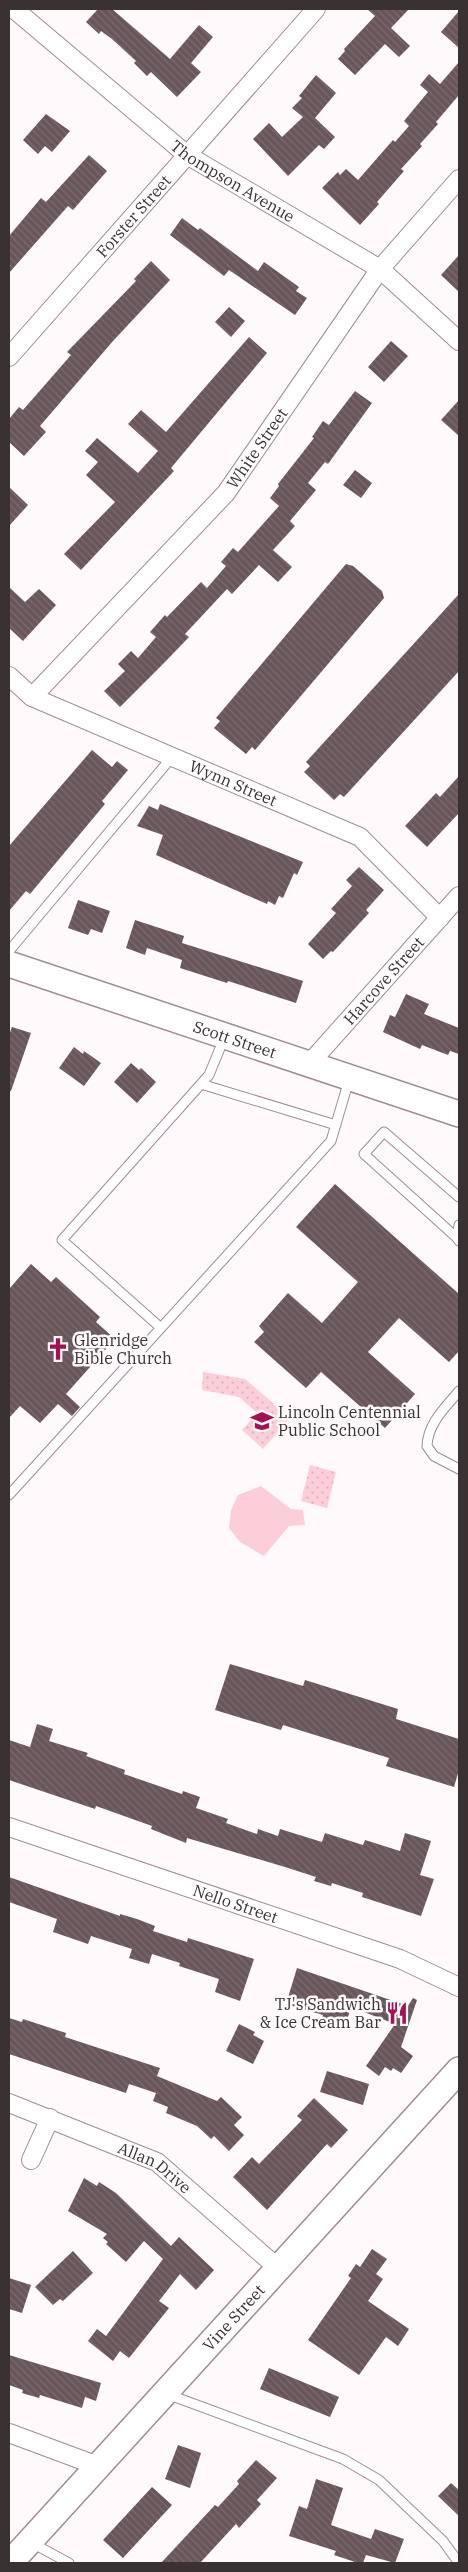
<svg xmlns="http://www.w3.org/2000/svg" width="468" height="2572" font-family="'IBM Plex Serif',serif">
  <defs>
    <pattern id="green-dots" width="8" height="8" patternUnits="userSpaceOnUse" patternTransform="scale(1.25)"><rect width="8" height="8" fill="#fcced9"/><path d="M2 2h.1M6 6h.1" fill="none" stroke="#d9b1bb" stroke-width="1.8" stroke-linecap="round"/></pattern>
    <pattern id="building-back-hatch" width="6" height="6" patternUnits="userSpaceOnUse" patternTransform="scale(1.25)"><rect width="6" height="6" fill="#69565b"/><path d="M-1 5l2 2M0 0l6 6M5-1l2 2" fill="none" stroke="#7b6b70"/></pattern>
  </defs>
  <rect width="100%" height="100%" fill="#fef9fa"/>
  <path fill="url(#green-dots)" d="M203,1372L245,1379L290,1418L263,1449L242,1430L257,1413L239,1397L202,1390Z
    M310,1465L336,1472L327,1508L301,1501Z"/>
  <path fill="#fcced9" d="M261,1486L291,1509L303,1510L305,1525L289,1526L264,1556L240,1542L229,1528L231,1510L238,1495Z"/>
  <path fill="url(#building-back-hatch)" d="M98,9H112L170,59L199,25L213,37L191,63L201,72L177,97L151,72L147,76L134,63L136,61L112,39L101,31L99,34L86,22Z
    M367,9H409L391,28L410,46L399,57L385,44L355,75L338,59L345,51L344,49L375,16Z
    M459,11V48L441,32Z
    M459,62V95L436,122L438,124L420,144L422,146L401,169L404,171L377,202L379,204L360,225L322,188L338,172L340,175L346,169L358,180L393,140L395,142L409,126L404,121L428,92L420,85L429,74L440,84Z
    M316,75L336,93L315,118L335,137L324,149L319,145L288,176L253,139L269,123L282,137L303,117L292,108L302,98L299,96Z
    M46,114L70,131L52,152L45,146L38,154L23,140Z
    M89,155L107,171L73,210L68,206L9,273V236L41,198L46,202Z
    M182,218L198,230L200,228L258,271L264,262L299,287L296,291L307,298L295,315L229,270L224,276L170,235Z
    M459,255V292L441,275Z
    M151,261L170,280L113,341L40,426L46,432L24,456L9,442V419L19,407L23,410L71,355L67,352L136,281L134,279Z
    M229,307L245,321L231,337L215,322Z
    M249,337L267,353L171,468L174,471L81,570L64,554L115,502L86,475L98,462L85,451L97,438L138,473L158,451L128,424L141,410L166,432Z
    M391,341L408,356L384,382L368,367Z
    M355,391L372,403L328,464L325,462L308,483L316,490L290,521L295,526L273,550L292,567L278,582L259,565L232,594L227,589L185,634L189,637L165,662L120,707L104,691L125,671L118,664L131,651L138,658L156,637L150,632L165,615L167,617L201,582L207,588L226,566L221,562L233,548L238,552L279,506L270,498L279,486L278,484L314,438L312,437L323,421L329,425Z
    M459,400V436L441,420Z
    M355,470L372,483L361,498L343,485Z
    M9,487L28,505L9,526Z
    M346,564L353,566L382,591L384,598L255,750L252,747L246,754L214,728L220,721L216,718Z
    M9,587L25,602L39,589L56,605L23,641L9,628Z
    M459,594V671L344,797L340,794L334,800L304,772L310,766L306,762Z
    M92,750L112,767L117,761L128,770L102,801L105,804L30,894L26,891L9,911V846Z
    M459,776V813L427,847L405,826L436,793L440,797Z
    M160,804L303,862L297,875L294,873L283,898L279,896L275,905L268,901L267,904L156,855L163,835L137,826L149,806L158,810Z
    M359,867L384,890L366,910L369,913L333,952L331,951L323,959L308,944L336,913L331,909L352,886L346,880Z
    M78,900L110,911L102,933L91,929L88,935L68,928Z
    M135,920L184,936L182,943L303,981L296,1003L228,981L227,983L180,968L182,960L147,948L145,955L126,948Z
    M406,994L429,1004L424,1014L459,1028V1054L450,1051L448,1055L422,1045L420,1049L383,1032L390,1015L395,1017Z
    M12,1027L31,1033L11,1091H9V1035Z
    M74,1047L83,1054L84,1051L101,1063L84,1086L59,1068Z
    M131,1063L139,1070L141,1068L156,1082L137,1103L114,1082Z
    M335,1184L459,1294V1351L449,1362L399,1318L368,1352L415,1394L385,1428L321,1372L306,1388L254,1342L264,1332L259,1326L288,1293L322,1323L358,1282L296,1227Z
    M31,1264L51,1282L56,1277L100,1317L96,1322L115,1339L66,1394L80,1407L72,1416L58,1404L40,1423L20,1406L9,1418V1289Z
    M230,1664L303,1686L305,1680L398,1709L396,1719L459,1739V1770L454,1787L386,1766L389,1758L283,1725L281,1730L215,1710Z
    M37,1724L53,1729L49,1741L88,1753L86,1756L125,1770L124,1774L182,1794L183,1791L200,1797L196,1808L228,1819L226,1823L257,1834L258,1829L278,1836L280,1829L322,1842L325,1833L363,1845L365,1840L400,1851L405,1833L431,1841L420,1875L434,1879L421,1916L362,1897L363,1893L332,1883L331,1886L314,1881L316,1877L285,1867L187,1838L186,1843L151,1829L152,1826L96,1806L95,1809L9,1780V1740L30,1747Z
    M9,1877L120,1916V1914L137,1919L155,1926L153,1931L187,1942L188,1938L254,1959L240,2001L215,1992L219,1979L179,1966L180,1963L152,1954L149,1964L129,1958L132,1949L91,1936L88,1944L53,1932L57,1919L9,1902Z
    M297,1968L408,2006L413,1998L417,2000L401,2047L413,2056L401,2073L393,2068L391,2071L385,2067L379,2076L366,2066L395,2024L351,2007L345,2027L321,2020L323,2015L286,2004Z
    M9,2018L22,2022L23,2019L66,2033L65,2037L160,2068L157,2076L217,2101L221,2097L242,2117L234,2125L244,2135L229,2151L214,2136L211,2139L197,2126L166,2113L168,2107L153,2101L156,2093L129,2084L126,2093L9,2054Z
    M239,2024L255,2032L253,2035L264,2041L253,2064L226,2051Z
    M327,2071L369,2084L363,2105L320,2092Z
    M314,2098L348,2130L331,2148L327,2144L267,2210L233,2177L252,2157L259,2164L302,2120L297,2116Z
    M84,2178L97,2186L99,2182L116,2193L171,2246L179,2237L214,2270L196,2290L180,2274L159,2301L169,2308L129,2358L120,2351L113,2361L88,2341L97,2329L106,2336L163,2259L144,2241L126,2262L106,2244L108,2242L103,2238L107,2234L68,2211Z
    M372,2249L387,2259L376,2274L383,2279L368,2301L409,2329L398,2346L386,2337L359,2375L308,2340L351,2278L348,2276L356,2264L360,2267Z
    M73,2251L93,2273L63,2301L60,2299L53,2305L35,2287Z
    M9,2278L31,2285L22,2313L9,2309Z
    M9,2355L101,2383L96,2401L85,2397L82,2408L40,2395L39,2398L22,2393L23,2390L9,2385Z
    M269,2368L339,2397L330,2417L260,2389Z
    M178,2445L201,2453L190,2488L165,2479Z
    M256,2460L277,2478L257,2500L261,2504L239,2528L236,2524L200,2563H161L215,2505L218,2507L239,2484L237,2481Z
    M316,2479L343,2488L331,2525L371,2539L375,2529L404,2539L395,2563L366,2555L363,2563H358L334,2555L336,2551L289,2536L299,2506L307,2509Z
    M451,2483L459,2490V2516L438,2496Z
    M152,2487L172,2505L123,2558L103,2540Z"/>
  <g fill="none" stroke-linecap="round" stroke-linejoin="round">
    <defs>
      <path id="lane" d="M9,951L172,757
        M201,1084L336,1125
        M457,1238L364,1154L384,1132L459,1197
        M459,1241L457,1238L459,1225
        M161,1328L62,1240L209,1075L225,1036
        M459,1391C445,1408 428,1423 427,1446L434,1456L459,1469
        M9,1495L331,1141L349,1080
        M167,2394L343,2459L379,2480L443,2541L459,2563
        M32,2543L69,2563"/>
      <g id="street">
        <path id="s1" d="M14,9L187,155L380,269L459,341"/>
        <path id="s2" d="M9,357L316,9"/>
        <path id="s3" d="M9,676L32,697L360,837L440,918"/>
        <path id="s4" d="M32,697L226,493L380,269L459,179"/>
        <path id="s5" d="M309,1064L459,896"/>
        <path id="s6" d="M9,1827L400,1959L459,1987"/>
        <path id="s7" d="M9,2103L157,2162L278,2268"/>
        <path d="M31,2160L50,2118"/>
        <path d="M9,2433L98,2466"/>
      </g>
      <g id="secondary">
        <path id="s8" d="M9,964L459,1114"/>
        <path id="s9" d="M10,2563L459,2070"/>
      </g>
    </defs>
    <use href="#lane" stroke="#a18c91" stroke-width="11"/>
    <use href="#street" stroke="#a18c91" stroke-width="20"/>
    <use href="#secondary" stroke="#a18c91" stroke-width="28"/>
    <use href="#lane" stroke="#fff" stroke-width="9"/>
    <use href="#street" stroke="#fff" stroke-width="18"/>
    <use href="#secondary" stroke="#fff" stroke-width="25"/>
  </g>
  <defs>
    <symbol id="church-bare" viewBox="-9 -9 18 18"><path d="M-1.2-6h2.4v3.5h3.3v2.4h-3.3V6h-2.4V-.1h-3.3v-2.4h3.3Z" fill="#a31153" stroke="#fef9fa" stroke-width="2.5" paint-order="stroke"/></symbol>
    <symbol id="school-bare" viewBox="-9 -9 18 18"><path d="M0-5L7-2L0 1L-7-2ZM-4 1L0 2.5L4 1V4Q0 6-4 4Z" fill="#a31153" stroke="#fef9fa" stroke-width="2.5" paint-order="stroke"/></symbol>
    <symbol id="restaurant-bare" viewBox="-9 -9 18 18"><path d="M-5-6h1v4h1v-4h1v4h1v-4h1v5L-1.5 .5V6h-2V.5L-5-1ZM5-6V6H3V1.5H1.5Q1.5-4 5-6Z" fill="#a31153" stroke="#fef9fa" stroke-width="2.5" paint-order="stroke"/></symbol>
  </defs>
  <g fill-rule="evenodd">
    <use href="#church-bare" x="42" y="1333" width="32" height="32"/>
    <use href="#school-bare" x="246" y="1405" width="32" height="32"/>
    <use href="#restaurant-bare" x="381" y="1997" width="32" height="32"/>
  </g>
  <g text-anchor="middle" stroke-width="5" stroke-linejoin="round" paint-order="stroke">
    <g font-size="16" fill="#3a3133" stroke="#fef9fa">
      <text dy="6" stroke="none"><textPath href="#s1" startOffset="279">Thompson Avenue</textPath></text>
      <text dy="6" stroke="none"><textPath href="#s2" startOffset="188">Forster Street</textPath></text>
      <text dy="6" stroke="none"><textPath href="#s4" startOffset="336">White Street</textPath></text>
      <text dy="6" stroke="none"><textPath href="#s3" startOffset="250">Wynn Street</textPath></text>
      <text dy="6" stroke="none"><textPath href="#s5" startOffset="112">Harcove Street</textPath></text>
      <text dy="6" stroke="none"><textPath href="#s8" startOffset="238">Scott Street</textPath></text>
      <text dy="6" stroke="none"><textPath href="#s6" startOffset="239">Nello Street</textPath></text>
      <text dy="6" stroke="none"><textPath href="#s7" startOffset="160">Allan Drive</textPath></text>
      <text dy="6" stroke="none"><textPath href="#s9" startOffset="332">Vine Street</textPath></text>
    </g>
    <g font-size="16" fill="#3a3133" stroke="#fef9fa" text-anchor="start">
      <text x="74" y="1346">Glenridge<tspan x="74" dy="18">Bible Church</tspan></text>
      <text x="278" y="1418">Lincoln Centennial<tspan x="278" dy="18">Public School</tspan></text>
      <text x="381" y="2010" text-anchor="end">TJ's Sandwich<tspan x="381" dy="18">&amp; Ice Cream Bar</tspan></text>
    </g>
  </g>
  <rect width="468" height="2572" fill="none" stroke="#3a3133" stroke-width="20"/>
</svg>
